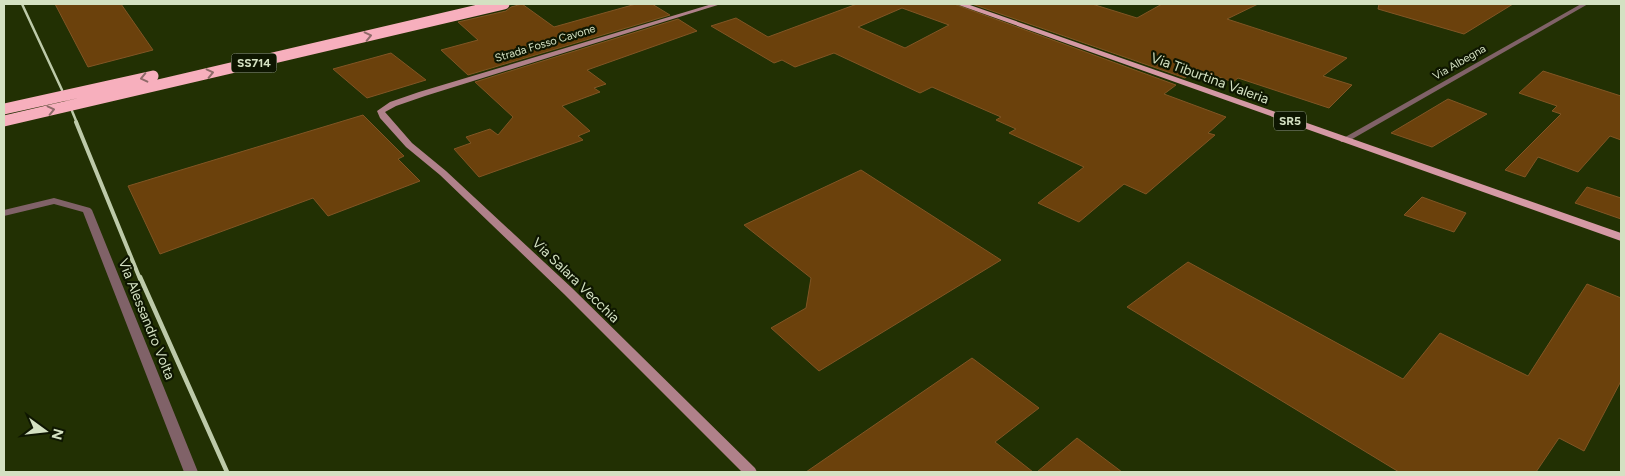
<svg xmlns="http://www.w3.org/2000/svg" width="1625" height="476" font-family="Figtree,sans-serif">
  <rect width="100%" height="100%" fill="#223003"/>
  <path fill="#6b410c" stroke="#815524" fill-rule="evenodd" d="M55,4H121L153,50L88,67Z
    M522,4L554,27L636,4H652L670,15L468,75L441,50L478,40L458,22L506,11L511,7Z
    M857,4H954L1176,85L1164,94L1226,117L1208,133L1215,135L1146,194L1124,184L1079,222L1038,203L1084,167L1009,133L1016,129L996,120L1001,117L932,87L920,93L834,53L795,67L782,60L774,63L711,26L736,18L768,37ZM902,8L949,25L905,48L858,27Z
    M972,4H1092L1137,18L1162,4H1258L1227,19L1347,58L1323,76L1352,85L1329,108L1238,78L1233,82L1196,69L1185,78Z
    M1379,4H1513L1464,34L1378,9Z
    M678,19L697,31L587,70L606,84L594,88L600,92L562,106L590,131L578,136L583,140L479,177L454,149L471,143L466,137L490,129L498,135L513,117L475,82Z
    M391,53L426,80L367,98L333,69Z
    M1543,71L1621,96V140L1610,136L1578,172L1538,157L1525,177L1505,170L1561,114L1552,111L1557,106L1519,93Z
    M1448,99L1487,114L1432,147L1391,133Z
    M363,115L404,156L398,159L420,181L328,216L313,198L160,254L128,186Z
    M861,170L1001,260L819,371L771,328L806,308L811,278L744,225Z
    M1587,187L1621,198V219L1575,203Z
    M1422,197L1466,213L1454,232L1404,215Z
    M1188,262L1403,379L1440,333L1528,376L1587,284L1621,298V381L1584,451L1559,438L1536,472H1399L1127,307Z
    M972,358L1039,408L995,442L1033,472H806Z
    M1077,438L1122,472H1037Z"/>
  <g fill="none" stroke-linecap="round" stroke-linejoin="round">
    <path fill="#806268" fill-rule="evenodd" d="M1581,4H1588L1347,142H1341L1340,140Z
      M54,198L90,208L92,210L198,472H184L83,212L54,204L4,216V210Z"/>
    <path fill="#b0818a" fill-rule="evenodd" d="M712,4H721L425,96L396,106L385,112L412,143L446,171L572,288L755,468L757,472H742L564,294L440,175L406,147L380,118L377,111L390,102L419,92Z"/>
    <path fill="#d599a5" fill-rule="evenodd" d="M956,4H967L1621,233V241Z"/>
    <path stroke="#bdcaa9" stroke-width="2.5" d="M22,4L62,90
      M72,111L77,123"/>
    <path stroke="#bdcaa9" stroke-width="4" d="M76,122L140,279"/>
    <path stroke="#bdcaa9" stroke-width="4.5" d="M140,277L227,472"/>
    <path stroke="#f7afbd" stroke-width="11" d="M4,109L153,76
      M4,121L504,4"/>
  </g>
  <defs><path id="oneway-chevron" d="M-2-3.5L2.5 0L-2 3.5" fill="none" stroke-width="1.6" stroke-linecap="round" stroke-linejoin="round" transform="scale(1.25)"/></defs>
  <g stroke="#8e6a68">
    <use href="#oneway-chevron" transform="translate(368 36) rotate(-13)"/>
    <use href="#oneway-chevron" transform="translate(210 73) rotate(-13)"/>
    <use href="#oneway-chevron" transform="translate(144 78) rotate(167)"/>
    <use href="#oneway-chevron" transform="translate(51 110) rotate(-13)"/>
  </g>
  <g text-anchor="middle" stroke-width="4.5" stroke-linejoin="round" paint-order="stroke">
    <g font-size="11" fill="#d4e1c2" stroke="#0e1601">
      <text transform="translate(545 43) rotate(-17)" y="4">Strada Fosso Cavone</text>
      <text transform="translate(1459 62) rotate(-30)" y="4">Via Albegna</text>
    </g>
    <g fill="#0e1601" stroke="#99a488" stroke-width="1">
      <rect x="231.5" y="53.5" width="45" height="19" rx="4"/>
      <rect x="1274" y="111.5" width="32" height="19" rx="4"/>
    </g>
    <g font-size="12" font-weight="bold" fill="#d4e1c2">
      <text x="254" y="67">SS714</text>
      <text x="1290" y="125">SR5</text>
    </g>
    <g font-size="14" fill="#d4e1c2" stroke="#0e1601">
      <text transform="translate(1210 78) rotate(20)" y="5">Via Tiburtina Valeria</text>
      <text transform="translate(576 280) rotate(44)" y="5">Via Salara Vecchia</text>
      <text transform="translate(147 319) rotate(68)" y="5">Via Alessandro Volta</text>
    </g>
  </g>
  <rect width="1625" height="476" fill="none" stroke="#d4e1c2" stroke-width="10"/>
  <g transform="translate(45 431) rotate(105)" stroke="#0e1601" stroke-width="4" paint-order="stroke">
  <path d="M0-4L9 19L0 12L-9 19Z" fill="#d4e1c2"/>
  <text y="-8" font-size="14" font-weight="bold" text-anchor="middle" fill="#d4e1c2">N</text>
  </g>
</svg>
